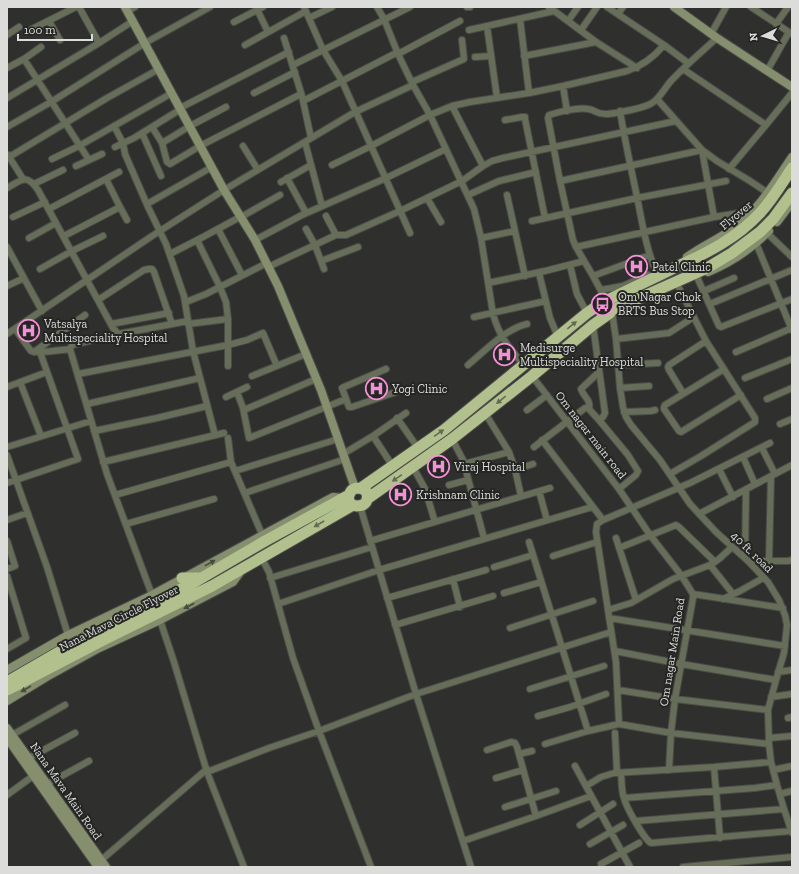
<svg xmlns="http://www.w3.org/2000/svg" width="799" height="874" font-family="'Zilla Slab',serif">
  <rect width="100%" height="100%" fill="#2f302d"/>
  <g fill="none" stroke-linecap="round" stroke-linejoin="round">
    <defs>
      <path id="street" d="M79,7L99,43
        M256,7L268,32
        M304,7L323,50L342,81L410,233
        M377,7L384,19L398,54L413,85L430,115L474,209L481,238L493,314C499,336 509,348 524,365
        M467,7H470
        M549,7L596,42L637,68
        M607,7L664,45L688,63
        M751,7L792,34
        M128,11L135,7
        M618,14L623,7
        M309,18L332,7
        M520,19L529,93
        M49,21L60,40
        M568,21L578,7
        M234,22L263,7
        M776,24L788,7
        M487,26L497,98
        M30,30L76,7
        M469,30L554,11
        M581,30L597,7
        M711,34L726,7
        M7,35L19,27
        M284,38L302,96L311,138
        M245,45L306,11
        M398,54L460,21
        M524,56L596,42
        M475,57L491,56
        M24,59L89,160
        M293,65L410,7
        M7,68L24,59L41,47
        M683,69L766,125
        M767,71L789,32
        M412,82L464,59L462,40
        M563,86L567,111
        M254,93L295,72
        M7,98L99,43L133,21
        M657,99L702,150L717,161L750,181L768,193
        M303,101L398,52
        M452,106L483,166
        M180,108L289,52
        M620,111C625,142 632,172 638,202C643,227 647,253 658,276
        M505,120L522,117H525V119L545,218
        M114,126L123,143L125,154L148,207L166,244L184,296L193,351L215,435
        M7,127L51,102L145,43L210,7
        M152,127L162,143L167,162L170,164L200,146L301,94
        M142,133L161,176
        M305,142L322,206
        M162,143L190,126L226,107
        M243,146L258,170
        M115,147L134,138L181,109
        M8,155L23,179
        M9,157L107,98L159,69
        M52,159L79,146L172,93
        M332,165L371,146L430,115L452,106L470,102L529,93L563,86L627,71C642,66 654,57 664,45
        M76,166L102,154
        M729,169L766,125L792,93
        M287,178L306,213
        M560,181L702,150L714,217
        M281,182L311,165
        M34,184L63,170
        M7,188C22,180 26,173 38,190L113,328L118,334
        M468,195L499,181L536,172
        M507,195L525,276
        M427,198L441,222
        M147,204L212,167
        M120,207L127,220
        M49,209L119,172
        M326,216L336,235
        M13,217L45,202
        M241,217L280,195
        M532,221L637,198L726,181
        M218,229L242,275
        M306,229L315,245L324,269
        M767,233L792,257
        M64,236L120,207L106,179
        M29,238L56,223
        M481,238L515,231
        M197,240L220,287L226,302L228,319V366
        M255,240L302,215L386,178L446,149
        M756,243L792,330
        M7,247L42,311
        M576,247L714,217L752,211
        M170,254L203,237L240,217
        M321,261L358,247
        M570,265L577,294L587,313
        M268,267L336,235H346L400,211L462,181L483,166L492,161L503,158L676,121
        M40,269L72,251L103,236
        M539,273L550,318L558,337
        M593,276L650,255
        M697,277L719,326L721,327L792,299
        M488,283L545,271L584,261
        M7,286L24,278
        M601,290L623,286L648,275
        M704,291L734,278
        M98,300L144,270L149,269H152L154,272L172,324
        M606,300L593,276L576,247L573,240L560,181L548,118L549,115C558,112 578,107 588,109C597,110 596,115 608,114C617,113 645,108 652,103C659,99 665,88 670,82C685,66 701,52 717,38
        M186,302L206,294L267,263
        M710,304L792,270
        M612,312L616,339L620,388L623,407L626,417L631,425L660,460L690,504L716,532L748,561L768,582L779,600L785,615L787,625L784,653L776,680L768,710L769,744L771,762L777,785L784,809L792,833
        M474,317L546,301
        M111,324L169,313
        M188,324L228,319
        M593,325L605,413L603,417L599,420
        M15,329L31,351C39,354 60,350 70,349L72,345L118,334L151,328L188,321
        M7,334L152,236L224,190L355,112L413,85
        M616,339L669,333L694,317
        M70,349L107,474L152,595
        M34,352L85,315
        M736,352L792,328
        M468,365C485,351 505,329 527,324
        M619,365L658,363
        M386,369L344,387L342,388L349,407H352L396,392
        M724,369L665,405L664,407V409L679,431L681,432L741,395
        M78,374L228,345L247,340L263,333L277,366
        M252,376L306,354
        M532,376L619,489L650,535L681,575L693,594V598L675,699L671,733L669,770
        M745,378L792,359
        M20,382L41,436
        M7,387L47,372
        M620,388L649,386
        M237,392L243,408L249,438L346,399
        M683,393L669,370L668,367L669,365L706,341
        M226,397L247,387
        M767,399L792,388
        M87,404L200,378
        M589,409C591,399 584,398 581,389L599,372
        M244,410L316,379
        M527,410L547,395
        M624,412L651,411L655,410
        M485,413L509,452L515,469L521,496
        M397,418L418,448
        M780,424L792,419
        M94,431L157,418L207,406
        M228,438L231,462L264,539
        M452,439L463,460L484,538
        M542,440L603,520
        M7,447L91,421
        M534,447L585,408H588L599,420L628,455L638,471L636,475L619,489
        M762,448L775,474
        M343,454L373,436
        M7,455L47,567L68,635
        M743,457L755,484
        M103,462L224,433
        M464,464L509,452
        M392,465L373,436L406,413
        M413,467L425,489L435,522
        M719,469L733,497
        M515,470L533,464
        M235,471L338,439
        M670,474L701,456L755,422V418L706,341L676,282
        M7,483L78,459L40,352
        M449,485L468,480
        M539,491L547,520
        M245,493L345,459
        M115,495L231,462
        M360,506L416,694L471,867
        M699,514L792,465
        M7,520L27,513
        M126,524L214,499
        M616,538L636,600
        M7,541L15,566L7,569
        M370,541L550,488
        M529,542L588,731
        M619,548L676,525L679,527L715,562
        M553,556L597,542
        M261,557L269,572L293,658L319,731L371,867
        M745,558L746,490
        M748,561H788L792,560
        M769,561L771,476
        M710,565L733,594
        M494,567L533,555
        M7,576L26,638L7,649
        M270,578L372,547
        M453,579L460,607
        M504,593L541,582
        M693,594L783,608
        M387,598L486,570
        M723,599L740,591L763,578
        M278,604L379,570L592,507
        M608,610L631,603L673,579L710,565L719,559L732,547
        M609,618L785,646
        M160,620L174,662L207,772L244,867
        M395,625L493,596
        M510,628L593,601
        M615,651L681,664L776,680
        M778,672L792,670
        M530,689L604,666
        M618,690L675,699L768,710
        M771,697L792,694
        M538,716L570,707L606,694
        M788,718L792,717
        M619,724L616,662L596,532L597,524L603,520L690,483L770,443
        M615,733L617,773
        M12,735L65,705
        M769,738L792,736
        M545,744L588,731L619,724L671,733L769,744
        M487,750L511,742L515,743L517,747L536,816
        M519,754L532,751
        M29,758L75,733
        M575,766L630,867
        M714,767L720,838
        M773,770L792,766
        M207,772L269,748L319,731L416,694L611,632
        M621,773C622,781 621,790 624,798C626,807 644,839 651,843L791,831
        M496,778L523,770
        M47,784L89,761
        M586,786L601,777L614,773L714,767L771,762
        M780,794L792,791
        M7,795L33,776
        M624,798L755,788L777,785
        M505,807L556,791
        M636,821L784,809
        M580,825L613,804
        M463,841L536,816L591,796
        M590,844L623,825
        M99,862L207,769
        M601,864L639,843
        M683,867L792,857"/>
      <path id="secondary" d="M125,7L224,190L255,240L278,286L321,390L355,488
        M674,7L717,38L792,87
        M777,222L792,202
        M687,257C702,246 719,239 734,228C759,210 775,182 792,157
        M708,272C730,263 752,248 769,231
        M7,670L68,635L152,595L333,497L343,498
        M7,701L48,676L97,649L160,620L233,582L241,571
        M7,728L106,867
        M7,738L98,867"/>
      <path id="highway" d="M610,299C632,288 654,278 676,267C707,253 737,238 760,213C773,199 782,183 792,168
        M615,309L707,268L732,253L760,232L773,219L792,193
        M361,488L366,491C375,511 341,510 350,493C352,488 356,488 361,488L444,430L587,313L603,302
        M367,499L452,439L532,376L593,325L610,313
        M182,578H201
        M7,682L71,645L193,583L265,541L349,495
        M7,690L103,640L212,586L353,505"/>
    </defs>
    <use href="#street" stroke="#4b4c49" stroke-width="8"/>
    <use href="#secondary" stroke="#4b4c49" stroke-width="10"/>
    <use href="#highway" stroke="#4b4c49" stroke-width="13"/>
    <use href="#street" stroke="#666d58" stroke-width="6"/>
    <use href="#secondary" stroke="#858f6e" stroke-width="8"/>
    <use href="#highway" stroke="#b1c08d" stroke-width="11"/>
  </g>
  <defs><path id="oneway-solid" d="M-6-.8H1V-3.2L6.5 0L1 3.2V.8H-6Z"/></defs>
  <g fill="#646b53">
    <use href="#oneway-solid" transform="translate(572 325) rotate(-39)"/>
    <use href="#oneway-solid" transform="translate(501 400) rotate(141)"/>
    <use href="#oneway-solid" transform="translate(439 433) rotate(-35)"/>
    <use href="#oneway-solid" transform="translate(397 478) rotate(145)"/>
    <use href="#oneway-solid" transform="translate(319 524) rotate(150)"/>
  </g>
  <g fill="#474b3d">
    <use href="#oneway-solid" transform="translate(210 563) rotate(-29)"/>
    <use href="#oneway-solid" transform="translate(189 606) rotate(152)"/>
    <use href="#oneway-solid" transform="translate(26 689) rotate(149)"/>
  </g>
  <defs>
    <symbol id="hospital-ring" viewBox="-11 -11 22 22"><circle r="9.5" fill="#252623" stroke="#f391d6" stroke-width="1.5"/><path d="M-5-5h3v3.5h4V-5h3V5h-3V1.5h-4V5h-3Z" fill="#f391d6"/></symbol>
    <symbol id="bus-ring" viewBox="-11 -11 22 22"><circle r="9.5" fill="#252623" stroke="#f391d6" stroke-width="1.5"/><path d="M-5-6H5V4H4V6H2V4H-2V6H-4V4H-5ZM-3.5-4V0h7V-4ZM-3.5 1.2v1.5H-2V1.2ZM2 1.2v1.5H3.5V1.2Z" fill="#f391d6"/></symbol>
  </defs>
  <g fill-rule="evenodd">
    <use href="#hospital-ring" x="624" y="254" width="25" height="25"/>
    <use href="#bus-ring" x="590" y="292" width="25" height="25"/>
    <use href="#hospital-ring" x="16" y="318" width="25" height="25"/>
    <use href="#hospital-ring" x="492" y="342" width="25" height="25"/>
    <use href="#hospital-ring" x="364" y="376" width="25" height="25"/>
    <use href="#hospital-ring" x="426" y="454" width="25" height="25"/>
    <use href="#hospital-ring" x="388" y="482" width="25" height="25"/>
  </g>
  <g text-anchor="middle" stroke-width="4" stroke-linejoin="round" paint-order="stroke">
    <g font-size="12" fill="#dcdddb" stroke="#252623">
      <text transform="translate(736 215) rotate(-40)" y="4">Flyover</text>
      <text transform="translate(591 435) rotate(52)" y="4">Om nagar main road</text>
      <text transform="translate(752 552) rotate(44)" y="4">40 ft. road</text>
      <text transform="translate(119 618) rotate(-27)" y="4">Nana Mava Circle Flyover</text>
      <text transform="translate(672 652) rotate(-81)" y="4">Om nagar Main Road</text>
      <text transform="translate(66 791) rotate(55)" y="4">Nana Mava Main Road</text>
    </g>
    <g font-size="12" fill="#dcdddb" stroke="#252623" text-anchor="start">
      <text x="652" y="271">Patel Clinic</text>
      <text x="618" y="301">Om Nagar Chok<tspan x="618" dy="14">BRTS Bus Stop</tspan></text>
      <text x="44" y="328">Vatsalya<tspan x="44" dy="14">Multispeciality Hospital</tspan></text>
      <text x="520" y="352">Medisurge<tspan x="520" dy="14">Multispeciality Hospital</tspan></text>
      <text x="392" y="393">Yogi Clinic</text>
      <text x="454" y="471">Viraj Hospital</text>
      <text x="416" y="499">Krishnam Clinic</text>
    </g>
  </g>
  <rect width="799" height="874" fill="none" stroke="#dcdddb" stroke-width="16"/>
  <g transform="translate(763 36) rotate(265)" stroke="#252623" stroke-width="3" paint-order="stroke">
  <path d="M0-3L7 15L0 10L-7 15Z" fill="#dcdddb"/>
  <text y="-6" font-size="11" font-weight="bold" text-anchor="middle" fill="#dcdddb">N</text>
  </g>
  <path d="M18 34v6h74v-6" fill="none" stroke="#dcdddb" stroke-width="2"/>
  <text x="24" y="34" font-size="12" fill="#dcdddb" stroke="#252623" stroke-width="3" paint-order="stroke">100 m</text>
</svg>
